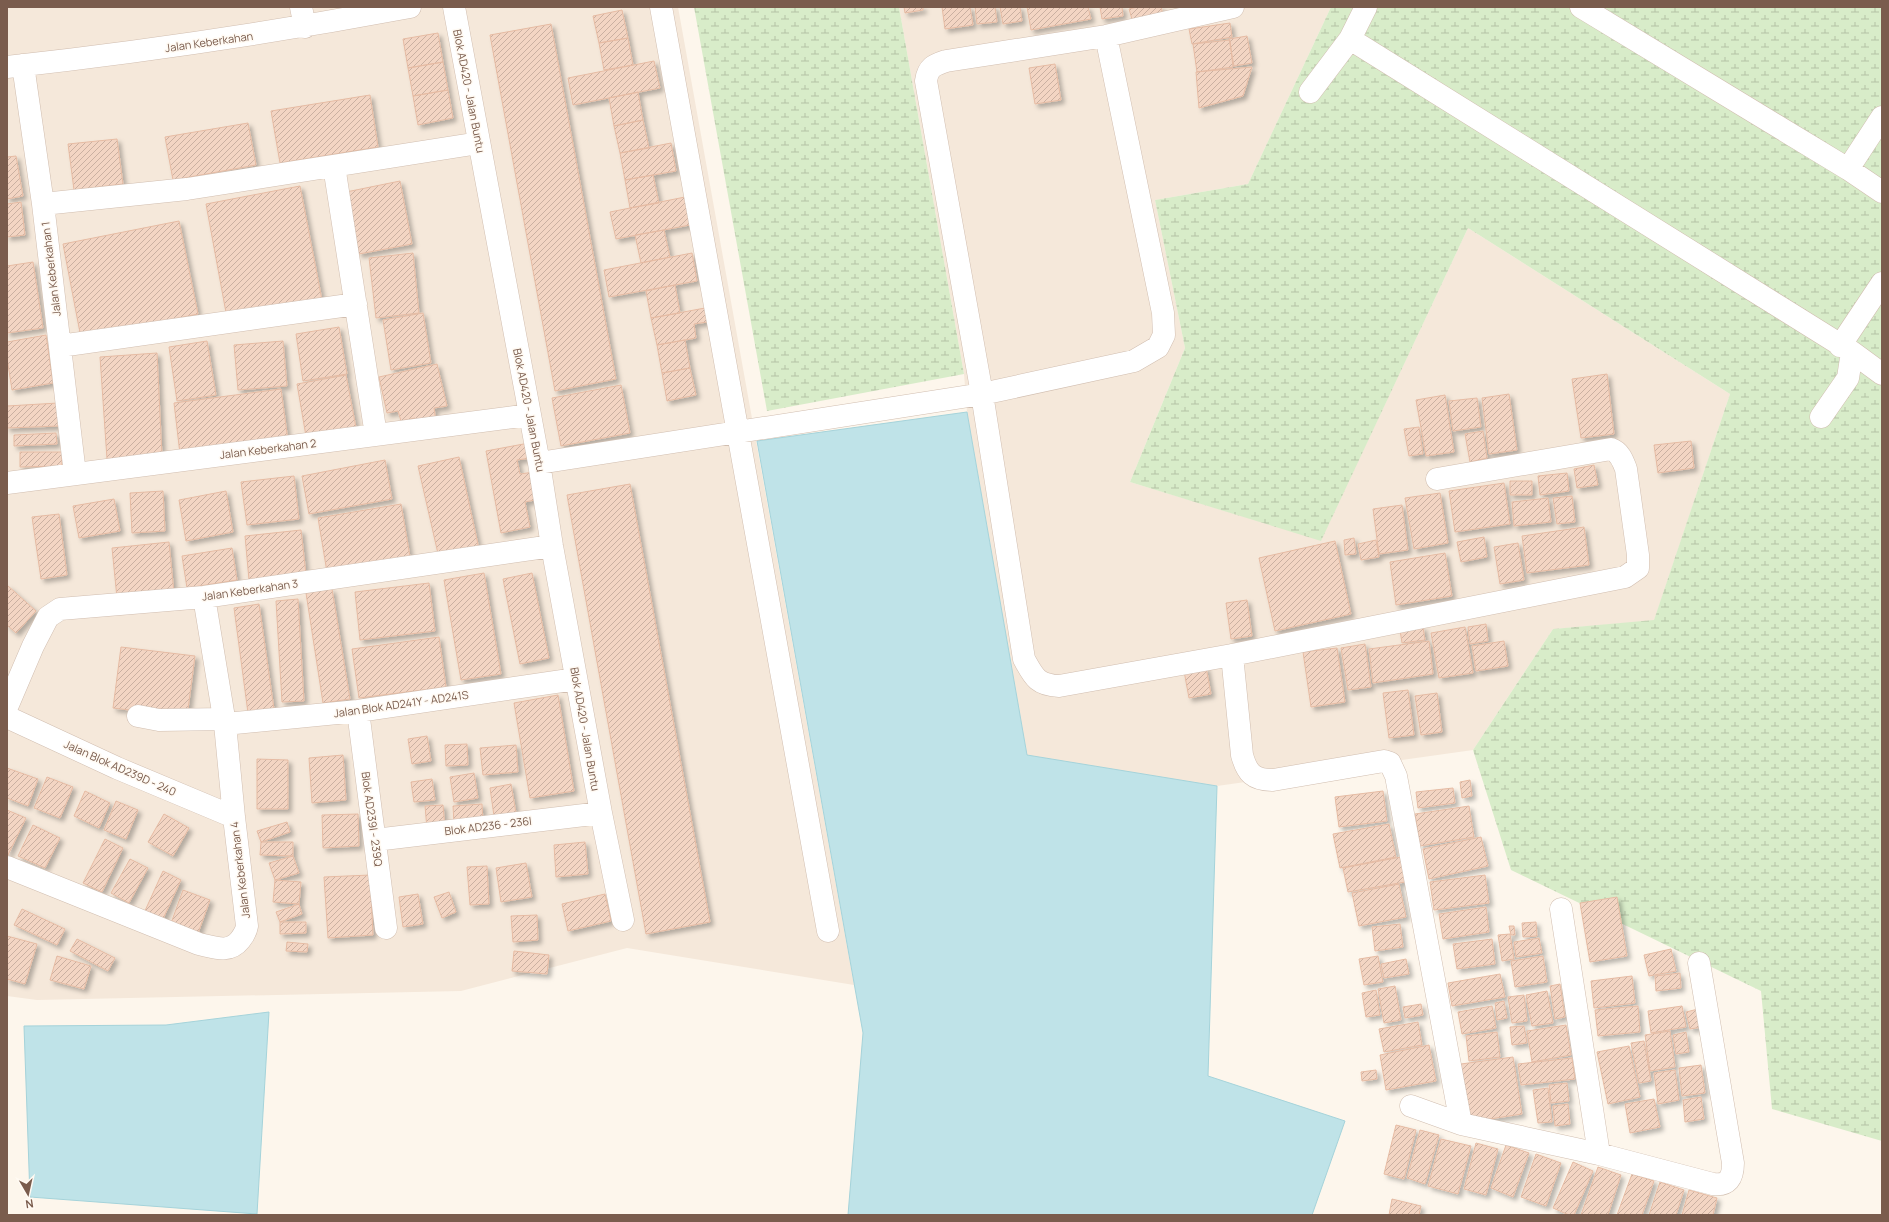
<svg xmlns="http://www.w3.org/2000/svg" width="1889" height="1222" font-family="Manrope,sans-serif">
  <defs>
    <pattern id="wetland-marsh" width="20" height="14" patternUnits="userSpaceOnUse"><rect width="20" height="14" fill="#d8ecc9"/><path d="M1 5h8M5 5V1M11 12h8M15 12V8" fill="none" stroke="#b4c2a5"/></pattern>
    <pattern id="building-hatch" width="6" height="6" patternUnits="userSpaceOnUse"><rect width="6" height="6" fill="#f3d5c3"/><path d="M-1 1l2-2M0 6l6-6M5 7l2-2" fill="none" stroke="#cab0a1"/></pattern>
    <filter id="shadow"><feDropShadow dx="3.5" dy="3.5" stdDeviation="2" flood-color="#0004"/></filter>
  </defs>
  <rect width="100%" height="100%" fill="#fdf6ec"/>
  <path fill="#f5e8da" d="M7,7H678L854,985L627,948L461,991L37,1000L7,996Z
    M899,7H1331L1248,184L1155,200L1185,348L1130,482L1321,540L1468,228L1730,394L1654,621L1553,629L1473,750L1217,786L1027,756L967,412L964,374Z"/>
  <path fill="url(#wetland-marsh)" d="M694,7H899L964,374L767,411Z
    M1331,7H1882V1141L1772,1109L1761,991L1511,870L1473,750L1553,629L1654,620L1730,394L1468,228L1321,541L1130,482L1185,348L1155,200L1248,184Z"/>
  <path fill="#bfe3e8" stroke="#a5d3da" d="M967,412L1027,755L1217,786L1208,1076L1345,1121L1312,1215H848L863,1033L757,441Z
    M269,1012L257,1214L30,1197L24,1026L166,1025Z"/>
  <path fill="url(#building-hatch)" stroke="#e6bba3" filter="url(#shadow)" d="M904,7H923V10L905,13Z
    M942,7H970L973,25L945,29Z
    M975,7H995L997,22L977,24Z
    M1000,7H1020L1022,21L1003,24Z
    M1027,7H1088L1091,19L1031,30Z
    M1100,7H1122L1123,16L1102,19Z
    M1137,7H1161L1164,18L1134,26L1129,9Z
    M622,10L628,38L599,43L593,16Z
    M1230,23L1232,37L1192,44L1189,29Z
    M551,24L616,379L555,391L490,35Z
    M438,33L443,62L408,68L403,39Z
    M1247,36L1252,63L1234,66L1229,39Z
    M628,38L633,65L604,70L599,43Z
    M1230,40L1233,67L1197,72L1193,44Z
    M654,61L660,88L573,105L568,78Z
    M443,62L448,90L413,96L408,68Z
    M1055,64L1061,100L1035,104L1029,68Z
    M1252,67L1243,96L1199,108L1196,72Z
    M448,90L453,118L418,125L413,96Z
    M638,92L643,120L614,126L609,98Z
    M370,95L378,147L280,163L271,111Z
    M643,120L649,148L620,153L614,126Z
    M248,123L256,165L173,180L165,137Z
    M117,139L123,184L74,190L68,144Z
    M671,143L676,171L625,180L620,153Z
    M16,156L23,196L7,199V157Z
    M653,175L659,203L630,208L625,180Z
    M400,181L412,244L359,254L346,192Z
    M300,186L322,300L227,318L206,204Z
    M685,197L690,225L616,239L610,212Z
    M21,202L25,235L7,237V204Z
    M179,221L198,314L81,338L63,244Z
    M664,230L670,257L641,263L635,235Z
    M413,253L419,313L376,318L369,258Z
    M692,253L697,281L609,297L604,270Z
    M33,262L43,328L7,333V266Z
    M675,285L680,313L651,318L646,291Z
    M705,308L707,322L694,324L696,338L657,345L651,318Z
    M423,313L431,363L391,370L383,320Z
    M339,327L347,374L303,381L296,334Z
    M46,335L53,383L12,390L7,358V342Z
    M685,340L690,368L662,373L657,345Z
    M207,341L216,395L177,401L169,347Z
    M283,341L287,386L238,390L234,345Z
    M157,353L162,456L107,459L100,357Z
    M437,364L447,406L434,408L436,421L416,425L415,418L401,421L398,411L387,413L379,377Z
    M690,368L696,395L667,401L662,373Z
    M1607,374L1614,434L1581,438L1572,379Z
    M346,375L357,433L307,442L297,384Z
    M621,385L630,433L561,446L552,398Z
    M281,389L288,441L180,454L174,403Z
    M1509,394L1517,450L1489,454L1482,398Z
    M1445,395L1454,452L1426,456L1416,400Z
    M1477,398L1481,427L1453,431L1449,401Z
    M58,403L59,426L7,428V406Z
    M1419,427L1423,454L1409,456L1404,429Z
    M1483,431L1487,458L1470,462L1465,434Z
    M56,433L57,444L14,446V435Z
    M1691,441L1694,468L1658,473L1654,445Z
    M529,443L531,458L517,460L520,474L534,472L540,499L525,502L530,527L501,533L486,451Z
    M20,452H62V466L20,467Z
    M459,457L479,549L439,558L418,466Z
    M385,460L392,499L309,514L302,476Z
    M1594,465L1598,485L1577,488L1574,469Z
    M1567,473L1569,491L1540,495L1538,476Z
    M294,476L299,519L247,525L241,482Z
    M1510,481H1532V495H1510Z
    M1504,483L1510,524L1455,532L1449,491Z
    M630,484L710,922L646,934L567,495Z
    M163,491L165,531L132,533L130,493Z
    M226,491L233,532L186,541L179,500Z
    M1440,493L1448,543L1414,549L1405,498Z
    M1572,496L1575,522L1557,524L1553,498Z
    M1548,498L1551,522L1514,526L1512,502Z
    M114,499L120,531L79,538L73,506Z
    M401,504L410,557L327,572L318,518Z
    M1402,505L1408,550L1379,554L1373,509Z
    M59,514L67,575L41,579L32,517Z
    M1584,527L1589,565L1527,573L1522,536Z
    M301,530L306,574L249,580L245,536Z
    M1484,537L1487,557L1461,562L1457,542Z
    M1354,538L1356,554L1345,555L1344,540Z
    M1376,540L1379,557L1361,560L1358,544Z
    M1335,541L1351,614L1275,631L1259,558Z
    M169,542L174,593L117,598L112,548Z
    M1518,543L1524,580L1500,584L1494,547Z
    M232,548L237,580L187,588L182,556Z
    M1445,553L1452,596L1396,605L1390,562Z
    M484,573L501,674L461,680L444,580Z
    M532,573L549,658L520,664L503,579Z
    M429,583L435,631L360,640L355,592Z
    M7,585L36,611L16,633L7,625Z
    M332,589L350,699L323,703L306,593Z
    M298,599L304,701L282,702L276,601Z
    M1247,600L1252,636L1231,639L1226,603Z
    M259,604L274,709L248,713L234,608Z
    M1486,624L1488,641L1470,644L1468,627Z
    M1423,627L1425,640L1402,643L1400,630Z
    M1465,627L1473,673L1439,678L1431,633Z
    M439,637L446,687L359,698L352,649Z
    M1429,641L1433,674L1373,683L1369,649Z
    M1504,641L1508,666L1476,671L1472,646Z
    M1365,644L1371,687L1348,690L1341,648Z
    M121,647L195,656L187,717L113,708Z
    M1337,648L1345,702L1311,707L1303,652Z
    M1206,667L1211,694L1189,698L1184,671Z
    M1408,690L1414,735L1389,738L1383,693Z
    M1437,693L1442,732L1421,735L1415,696Z
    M558,695L574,791L530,798L514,703Z
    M427,736L431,761L412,764L408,739Z
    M467,744L468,765L446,766L445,745Z
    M516,745L518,772L483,775L480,748Z
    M343,755L346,800L312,803L309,758Z
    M257,759L288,760V809H257Z
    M7,768L38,779L28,806L7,798Z
    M474,773L478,798L454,802L450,777Z
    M47,777L73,787L60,818L34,808Z
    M432,779L435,800L414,802L411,782Z
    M1470,780L1472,796L1462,798L1460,782Z
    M511,784L517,819L495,823L490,788Z
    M1453,788L1455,803L1418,808L1416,792Z
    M85,791L110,803L99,828L74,816Z
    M1383,791L1387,821L1339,827L1335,797Z
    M116,801L138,810L126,839L104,830Z
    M482,804L483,822L454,824L453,806Z
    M443,805L445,828L427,829L425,806Z
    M1469,806L1474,837L1420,846L1415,814Z
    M7,810L26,818L7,857Z
    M164,814L189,828L173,856L148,842Z
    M358,814L359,846L323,848L322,815Z
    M287,822L290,832L261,842L257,831Z
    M1389,824L1396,857L1340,868L1333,834Z
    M33,825L60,838L45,868L18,856Z
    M1481,837L1488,866L1429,879L1423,849Z
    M105,839L123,848L102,892L83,883Z
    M261,842H293V856L260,855Z
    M585,842L588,874L556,877L554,845Z
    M293,856L299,873L275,880L269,863Z
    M1401,857L1405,882L1348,892L1343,868Z
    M130,859L148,868L129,903L111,893Z
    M526,863L532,897L501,902L496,868Z
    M487,866L489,904L470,905L467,867Z
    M163,871L181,880L162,921L144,913Z
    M370,875L373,935L328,938L324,877Z
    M1485,875L1489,903L1434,910L1430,882Z
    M275,880L301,882L299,904L273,902Z
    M1399,884L1406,917L1359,926L1352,893Z
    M183,890L210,900L197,936L170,926Z
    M449,892L456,912L442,918L434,897Z
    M418,894L423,924L403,927L399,897Z
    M605,894L611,921L568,931L562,904Z
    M1617,897L1627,956L1590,962L1580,903Z
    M299,904L302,914L280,922L276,912Z
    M1486,907L1489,932L1443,939L1439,914Z
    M22,909L65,929L57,945L14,925Z
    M537,915L538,940L513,942L511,916Z
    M280,922H306V933L280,934Z
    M1536,922L1537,936L1523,937L1522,923Z
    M1400,924L1403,947L1375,951L1372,927Z
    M1509,926H1514L1515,935H1511Z
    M1510,934L1514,959L1502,961L1498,935Z
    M7,936L37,944L25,984L7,979Z
    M1539,938L1542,953L1516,957L1514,942Z
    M77,939L115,958L108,971L70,951Z
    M1492,939L1495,964L1457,969L1453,944Z
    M287,942L308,944L307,952L286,951Z
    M1671,949L1676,971L1649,976L1644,955Z
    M514,951L549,955L547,974L512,971Z
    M57,956L91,966L84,989L50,980Z
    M1378,956L1383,982L1364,985L1359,959Z
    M1543,956L1547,982L1515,987L1511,961Z
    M1406,959L1409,974L1384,978L1381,964Z
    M1680,973L1681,988L1656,991L1655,976Z
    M1500,974L1505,997L1452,1006L1448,983Z
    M1632,976L1635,1003L1594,1008L1591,981Z
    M1560,984L1565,1017L1555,1019L1550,986Z
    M1395,986L1401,1020L1384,1023L1378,989Z
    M1376,990L1380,1015L1366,1017L1362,993Z
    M1547,991L1553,1023L1532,1026L1526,995Z
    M1524,995L1527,1021L1512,1023L1508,997Z
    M1504,1001L1507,1018L1497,1020L1495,1003Z
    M1421,1004L1423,1015L1405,1018L1403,1007Z
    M1492,1006L1496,1028L1462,1034L1458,1012Z
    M1638,1006L1640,1032L1598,1036L1595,1010Z
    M1682,1006L1686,1027L1651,1033L1648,1011Z
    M1698,1009L1702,1027L1690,1029L1686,1012Z
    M1418,1022L1422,1045L1384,1052L1379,1029Z
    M1566,1025L1571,1055L1532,1062L1527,1031Z
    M1524,1026L1527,1043L1512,1045L1510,1027Z
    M1670,1031L1675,1067L1650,1071L1645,1035Z
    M1497,1032L1500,1057L1469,1061L1466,1036Z
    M1686,1032L1689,1052L1676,1054L1673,1035Z
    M1644,1041L1651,1081L1639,1083L1631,1043Z
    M1429,1045L1436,1081L1386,1090L1380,1055Z
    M1629,1046L1640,1097L1608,1104L1597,1052Z
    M1513,1057L1522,1114L1470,1122L1461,1064Z
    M1572,1058L1575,1079L1521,1085L1518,1064Z
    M1701,1065L1705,1093L1682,1096L1679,1068Z
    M1376,1070L1377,1079L1362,1081L1361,1072Z
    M1675,1070L1679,1100L1658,1104L1654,1073Z
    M1567,1083L1569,1101L1551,1103L1549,1085Z
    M1548,1088L1552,1122L1538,1123L1533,1090Z
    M1701,1097L1704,1119L1685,1122L1683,1100Z
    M1654,1099L1660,1127L1630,1133L1625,1104Z
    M1568,1104L1570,1124L1555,1126L1553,1106Z
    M1396,1125L1416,1130L1404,1179L1384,1174Z
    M1420,1130L1439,1135L1425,1184L1407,1178Z
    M1441,1139L1471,1146L1458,1194L1428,1186Z
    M1476,1143L1498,1149L1486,1195L1464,1189Z
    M1506,1145L1529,1153L1513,1197L1491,1188Z
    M1536,1154L1561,1163L1546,1206L1521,1197Z
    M1573,1162L1593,1171L1574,1215H1569L1553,1208Z
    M1598,1167L1621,1175L1608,1215H1581Z
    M1632,1174L1654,1181L1642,1215H1617Z
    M1660,1182L1684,1190L1676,1215H1649Z
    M1689,1190L1717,1198L1713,1215H1682Z
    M1392,1199L1421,1206L1419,1215H1389Z"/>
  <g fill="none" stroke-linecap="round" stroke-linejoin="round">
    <defs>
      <path id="minor" d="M301,7L305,27
        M454,7L539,463L552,546L601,813L623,920
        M661,7L828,931
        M1233,7L1106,36L946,61C934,65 928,67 926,81L982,394L1024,659C1034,677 1037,685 1059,686L1232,655L1625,577L1638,568V555L1626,469C1623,461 1620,452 1611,449L1437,479
        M1366,7L1350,39L1852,352L1848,378L1821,417
        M1581,7L1848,169L1882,117
        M23,65L43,204L75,474
        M7,67C142,52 277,32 410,7
        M1310,92L1350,39
        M334,166L376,435
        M1848,169L1882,192
        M43,204L187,189L479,143
        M60,346L356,304
        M1840,346L1882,283
        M1852,352L1882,374
        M539,463L982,394L1134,361L1158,347L1164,335L1163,313L1106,36
        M7,483L529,415
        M1232,655L1242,755C1247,773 1253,780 1273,780L1384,761L1390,763L1396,776L1461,1124
        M7,707L33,646L48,617L60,609L204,597L552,546
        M358,711L386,928
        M138,716L159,720L224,719
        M7,717L117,768L234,817
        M225,724L358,711L576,679
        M375,840L601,813
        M7,867L199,944C214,947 229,954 240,940C244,935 246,932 247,926L234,817L225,724L204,597
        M1561,909L1599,1154
        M1411,1106L1461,1124L1599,1154L1713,1184C1728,1186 1733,1178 1733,1163L1699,963"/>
    </defs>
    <use href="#minor" stroke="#d1beb0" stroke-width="23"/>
    <use href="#minor" stroke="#fff" stroke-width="22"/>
  </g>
  <g text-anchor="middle" stroke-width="3" stroke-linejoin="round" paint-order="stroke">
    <g font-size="11" fill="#7a5c4d" stroke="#fffaf3">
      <text transform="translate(209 42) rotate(-8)" y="4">Jalan Keberkahan</text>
      <text transform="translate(469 91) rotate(79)" y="4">Blok AD420 - Jalan Buntu</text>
      <text transform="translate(51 269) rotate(-97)" y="4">Jalan Keberkahan 1</text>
      <text transform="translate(529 410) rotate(79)" y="4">Blok AD420 - Jalan Buntu</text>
      <text transform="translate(268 449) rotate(-7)" y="4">Jalan Keberkahan 2</text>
      <text transform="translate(250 590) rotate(-8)" y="4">Jalan Keberkahan 3</text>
      <text transform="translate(401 704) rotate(-8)" y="4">Jalan Blok AD241Y - AD241S</text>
      <text transform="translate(585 729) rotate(80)" y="4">Blok AD420 - Jalan Buntu</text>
      <text transform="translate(120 768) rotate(24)" y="4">Jalan Blok AD239D - 240</text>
      <text transform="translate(372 819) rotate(82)" y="4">Blok AD239l - 239Q</text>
      <text transform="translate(488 826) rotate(-7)" y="4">Blok AD236 - 236l</text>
      <text transform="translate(240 870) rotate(-97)" y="4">Jalan Keberkahan 4</text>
    </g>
  </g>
  <rect width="1889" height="1222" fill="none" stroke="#7a5c4d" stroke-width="16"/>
  <g transform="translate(28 1194) rotate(171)" stroke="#fffaf3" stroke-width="3" paint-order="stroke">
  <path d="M0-3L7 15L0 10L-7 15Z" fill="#7a5c4d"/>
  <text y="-6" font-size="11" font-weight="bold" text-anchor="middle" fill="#7a5c4d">N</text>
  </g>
</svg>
